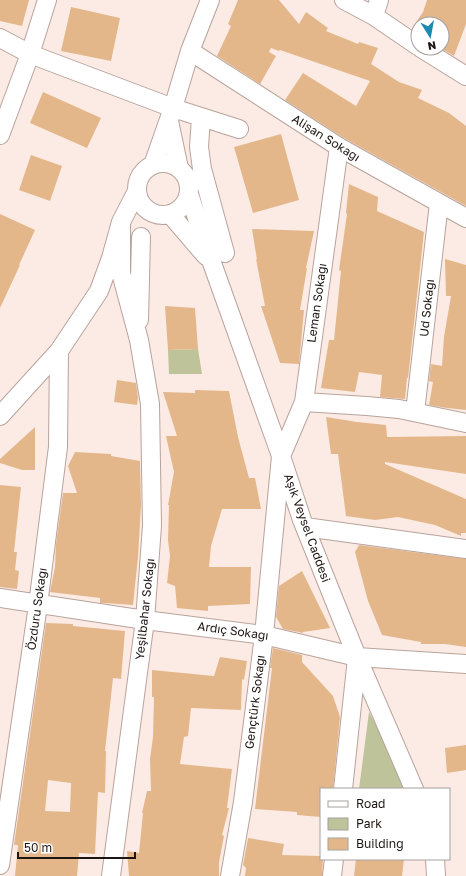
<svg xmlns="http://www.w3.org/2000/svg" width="466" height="876" font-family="'Golos Text',sans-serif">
  <rect width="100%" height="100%" fill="#fcebe4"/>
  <path fill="#bec39a" d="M198,349L202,374H169L168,350Z
    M369,712C383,736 394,763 403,789H359Z"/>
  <path fill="#e3b78a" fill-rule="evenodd" d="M0,0H29L22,26L0,21Z
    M238,0H279L299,24L306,12L328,28L326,31L358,44L359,42L378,48L371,64L399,82L422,90L418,98L449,113L466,126V206L344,138L285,100L303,73L356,106L370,81L280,50L279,51L271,48L269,52L276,56L260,84L217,56L231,26L228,24Z
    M427,0H466V24L454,56L442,49V24H415L423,12Z
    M71,7L120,18L111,61L61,51Z
    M43,92L101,118L87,148L30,123Z
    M281,134L299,200L253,213L234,147Z
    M31,155L62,166L50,201L19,190Z
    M349,184L378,197L377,211L424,232L408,378H407L405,399L380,397L382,375L359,372L355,392L321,388L329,340H334L341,271L339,270L347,214L346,213Z
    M0,214L35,230L19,265H20L0,308Z
    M252,229L314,231L306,268H307L300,310H304L299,364L280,363L261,306H265L256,259L257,260Z
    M445,259L466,265V410L447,408L429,405L433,382L429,381L431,364L442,366L444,337L451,296H446Z
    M165,306L195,308L198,349L168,350Z
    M117,380L136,383L138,398L137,405L114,402Z
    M195,390L229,391L238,437L249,478H255L261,509H222L211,546L209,567H251L250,604L208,606V611L177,608L175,586L167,583L170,556L168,540L169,505H168L174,472L166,436H177L163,392L195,393Z
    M326,417L357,422L386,425L387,437L466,436V474L385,462V464L466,499V533H461V536L435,525L398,517L375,520L346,516L338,454H331Z
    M35,427V470H22L0,463V459Z
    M75,452L111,454V456L140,461L141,505L138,557L133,605L105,603H100V598L50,592L55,567L56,544L63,493H77L68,466Z
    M0,485L21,487L14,552H17L15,570L19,571L17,589L0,587Z
    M359,545L466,559V647L445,644H421V642L382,635L368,601L355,552Z
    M302,571L330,628L303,632V633L283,629L276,617L279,586Z
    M46,623L73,624V626L125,631L121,679L113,678L105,751H106L105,793L98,792L95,854L79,853L77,876H15L18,845H14ZM48,780L71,783L70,812L45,811Z
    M273,648L302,655V662L333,696L340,717L333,789H321V817L297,815V812L255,809L272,668H270Z
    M220,657L247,661L244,680L242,679L241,710L191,708L188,736L184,737L180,764L232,769L227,808H229L222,835L224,836L219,862V876H129L127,851L139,853L143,813H142L147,791H151L150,759L153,737L154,697H152V670L214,676Z
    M466,745V770L447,773L445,748Z
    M248,838L284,844L282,855L321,856V859H323L322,876H245L246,868L243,865Z
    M356,859H404L402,876H354Z"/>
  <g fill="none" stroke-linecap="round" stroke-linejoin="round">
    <defs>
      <path id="minor" d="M344,0L374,16L418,46
        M374,16L379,0
        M0,38L30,54L173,108L239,129
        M421,48L466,76
        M190,51L339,147L466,218
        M201,117L199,147L202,169L225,253
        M169,121L179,168
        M0,135L30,54L47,0
        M137 189a26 26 0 1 1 52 0a26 26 0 1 1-52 0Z
        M153,165L173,108L190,51L210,0
        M189,194L212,263L281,456L302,520L357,657L414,789
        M170,214L206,256
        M139,320L141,237
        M304,402L367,406L399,409L466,423
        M415,412L439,203
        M0,416L59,351L99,291L111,258L121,222L137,191
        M305,527L466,549
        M0,598L145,620L264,635L357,657L466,664
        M343,789L357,658
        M435,859L436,876
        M0,865L38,605L58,447L59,351
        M111,876L145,620L152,526L150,404L139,340L121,273V222
        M230,876L243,802L264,635L281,456L304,402L339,147
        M332,876L334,859"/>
    </defs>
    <use href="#minor" stroke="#b8a39c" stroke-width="20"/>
    <use href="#minor" stroke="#fff" stroke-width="18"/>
  </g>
  <g text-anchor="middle" stroke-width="3.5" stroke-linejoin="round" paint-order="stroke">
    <g font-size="12" fill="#1d1512" stroke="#fff">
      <text transform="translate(326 138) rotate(32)" y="4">Alişan Sokağı</text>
      <text transform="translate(317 303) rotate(-82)" y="4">Leman Sokağı</text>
      <text transform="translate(427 308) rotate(-84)" y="4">Ud Sokağı</text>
      <text transform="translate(307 528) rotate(70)" y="4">Aşık Veysel Caddesi</text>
      <text transform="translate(37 609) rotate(-82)" y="4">Özduru Sokağı</text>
      <text transform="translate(145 609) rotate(-84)" y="4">Yeşilbahar Sokağı</text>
      <text transform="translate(233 631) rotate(8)" y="4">Ardıç Sokağı</text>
      <text transform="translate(255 702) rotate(-83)" y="4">Gençtürk Sokağı</text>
    </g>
  </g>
  <rect x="320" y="788" width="130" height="72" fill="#ffffff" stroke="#a5a1a0"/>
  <rect x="328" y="801" width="20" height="6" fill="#ffffff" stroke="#a5a1a0"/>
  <text x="356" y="808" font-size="12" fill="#1d1512">Road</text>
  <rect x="328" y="818" width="20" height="12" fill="#bec39a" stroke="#a5a1a0"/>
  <text x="356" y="828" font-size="12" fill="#1d1512">Park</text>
  <rect x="328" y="838" width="20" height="12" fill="#e3b78a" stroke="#a5a1a0"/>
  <text x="356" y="848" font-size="12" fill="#1d1512">Building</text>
  <g transform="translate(430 36) rotate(169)"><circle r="19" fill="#ffffff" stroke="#a5a1a0"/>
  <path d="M0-3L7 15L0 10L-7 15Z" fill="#1b8ab0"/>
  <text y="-6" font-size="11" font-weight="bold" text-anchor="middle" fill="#1d1512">N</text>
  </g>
  <path d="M18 852v6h117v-6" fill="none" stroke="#1d1512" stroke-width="2"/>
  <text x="24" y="852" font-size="12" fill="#1d1512" stroke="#ffffff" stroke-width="3" paint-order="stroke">50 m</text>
</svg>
